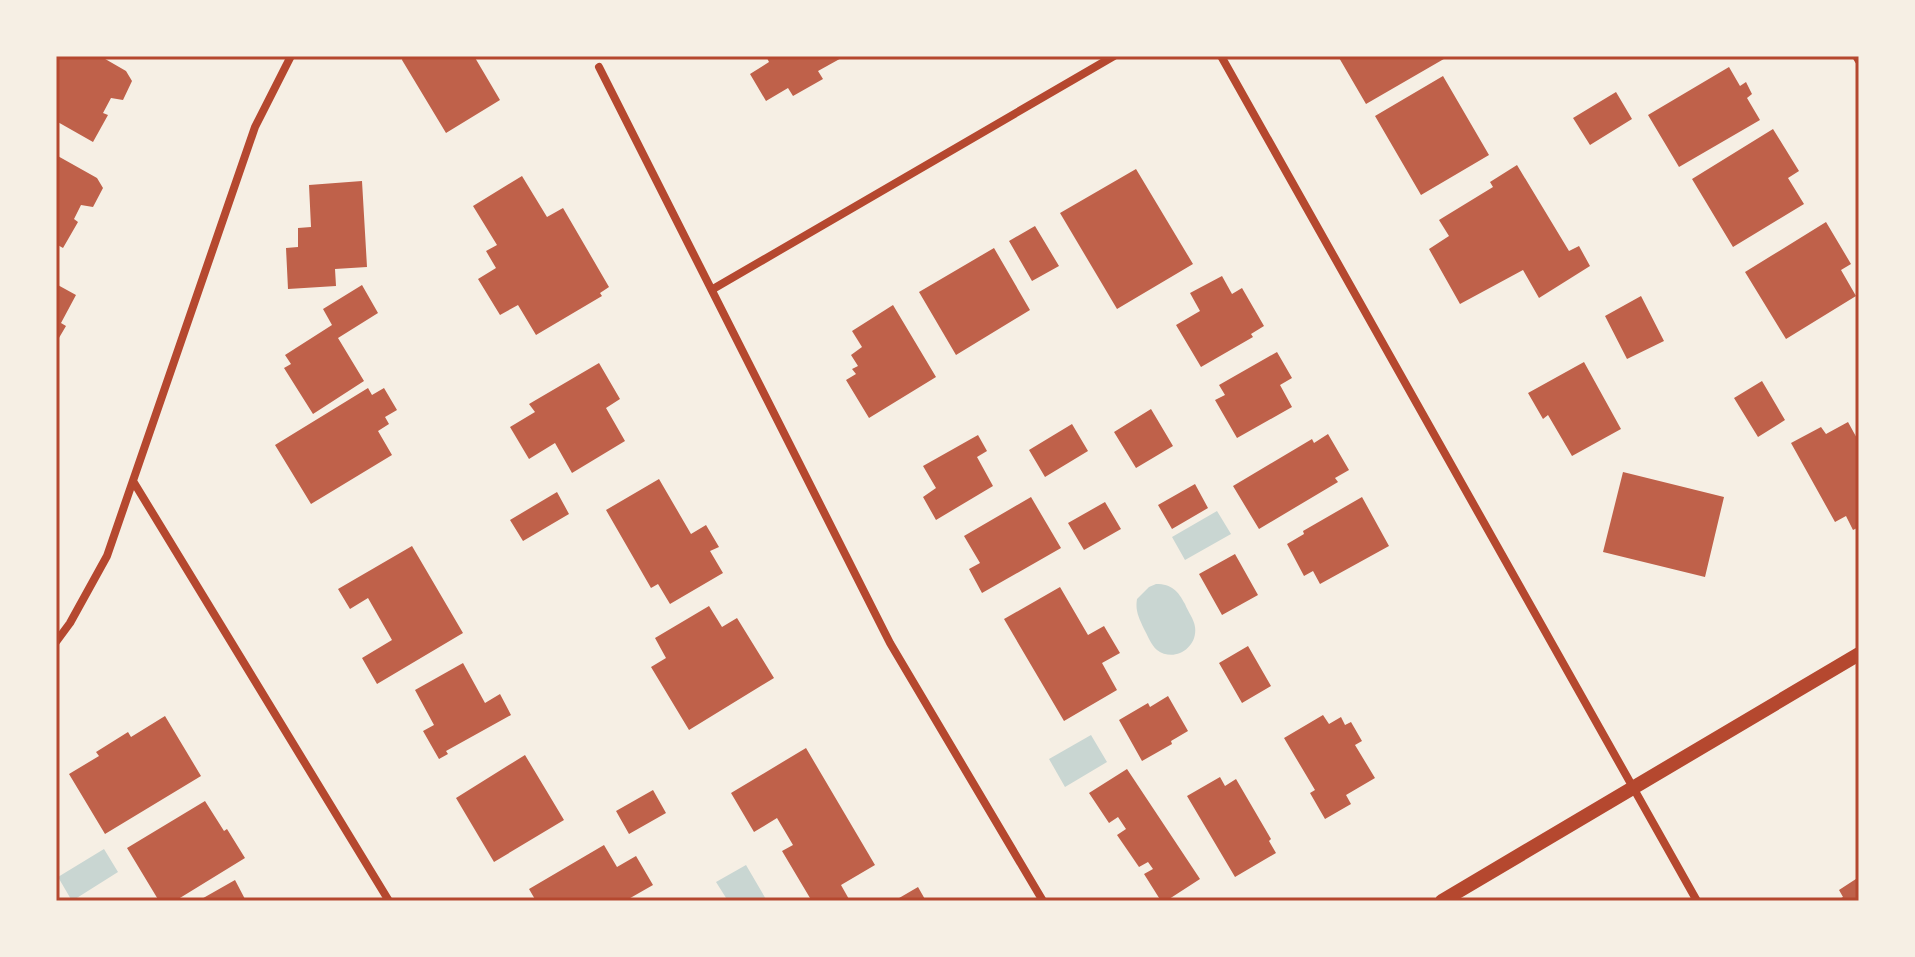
<svg xmlns="http://www.w3.org/2000/svg" width="1915" height="957" font-family="Merriweather,serif">
  <rect width="100%" height="100%" fill="#f6efe4"/>
  <path fill="#c9d6d2" d="M1217,511L1231,534L1185,560L1172,537Z
    M1156,584C1172,584 1178,591 1185,604C1188,612 1194,619 1195,627C1198,648 1174,663 1157,650C1151,645 1148,636 1144,629C1139,618 1135,611 1137,599L1149,587Z
    M1091,735L1107,762L1065,787L1049,759Z
    M104,849L118,872L72,901L58,877Z
    M746,865L767,901H728L716,882Z"/>
  <path fill="#bf614a" d="M56,56H100L126,71L132,81L123,100L111,98L103,113L108,115L93,142L56,121Z
    M403,56H474L500,100L446,133L402,60Z
    M766,56H845L818,71L823,79L793,96L788,88L766,101L750,74L769,62Z
    M1338,56H1449L1366,104Z
    M1729,67L1740,86L1746,82L1752,94L1747,98L1760,120L1679,167L1648,115Z
    M1443,76L1489,155L1421,195L1375,116Z
    M1616,92L1632,119L1590,145L1573,118Z
    M1773,129L1799,171L1788,178L1804,204L1733,247L1692,179Z
    M56,155L97,178L103,188L93,207L81,205L74,219L78,222L63,248L56,244Z
    M1517,165L1569,251L1579,246L1590,266L1539,298L1523,270L1460,304L1429,249L1449,236L1439,220L1493,187L1490,182Z
    M1136,169L1193,264L1117,309L1060,213Z
    M522,176L547,217L563,208L609,287L600,293L602,296L536,335L518,305L500,315L478,279L496,268L486,251L497,245L473,206Z
    M362,181L367,267L335,269L336,286L288,289L286,248L298,247V228L311,227L309,185Z
    M1826,222L1851,264L1841,270L1856,296L1786,339L1745,272Z
    M1035,226L1059,266L1032,281L1009,241Z
    M994,248L1030,310L956,355L919,292Z
    M1222,276L1232,294L1242,288L1264,326L1251,334L1253,337L1201,367L1176,325L1200,311L1190,293Z
    M56,284L76,295L61,323L66,326L56,343Z
    M362,285L378,313L338,338L364,381L313,414L284,368L291,364L285,355L332,325L323,309Z
    M1641,296L1664,341L1627,359L1605,316Z
    M893,305L936,377L869,418L846,380L856,374L852,369L858,366L851,355L862,347L852,331Z
    M1277,352L1292,378L1280,385L1292,407L1237,438L1215,400L1225,395L1219,385Z
    M1584,362L1621,429L1572,456L1548,415L1543,419L1528,393Z
    M599,363L620,399L606,408L625,441L572,473L555,443L529,459L510,427L535,412L529,404Z
    M1762,381L1785,420L1758,437L1734,398Z
    M368,388L372,395L384,388L397,410L385,417L389,424L378,431L392,455L311,504L275,445Z
    M1151,409L1173,446L1136,468L1114,432Z
    M1848,422L1859,442V527L1853,530L1846,516L1835,522L1791,443L1821,427L1826,434Z
    M1072,424L1088,451L1045,477L1029,450Z
    M1328,434L1349,470L1335,478L1338,482L1259,529L1233,486L1312,439L1314,443Z
    M978,435L987,451L977,457L993,486L936,520L923,497L936,488L923,466Z
    M1623,472L1724,497L1705,577L1603,552Z
    M659,479L691,534L706,525L719,547L710,551L723,573L670,604L658,584L651,588L606,510Z
    M1195,484L1208,508L1172,529L1158,505Z
    M557,492L569,514L523,541L510,520Z
    M1031,497L1061,548L982,593L969,569L980,563L964,536Z
    M1362,497L1389,546L1320,584L1313,571L1304,576L1287,544L1304,534L1303,531Z
    M1105,502L1121,529L1084,550L1068,523Z
    M412,546L463,633L377,684L362,658L392,640L368,598L350,609L338,589Z
    M1235,554L1258,595L1222,615L1199,574Z
    M1060,587L1088,635L1104,626L1120,653L1102,663L1117,690L1064,721L1004,619Z
    M709,606L722,627L737,618L774,678L689,730L651,667L666,658L655,638Z
    M1248,646L1271,686L1242,703L1219,663Z
    M463,663L485,703L500,694L511,715L446,751L448,754L439,759L423,731L434,725L415,690Z
    M1168,696L1188,731L1171,741L1172,744L1142,761L1119,720L1148,703L1150,707Z
    M1323,715L1329,724L1341,717L1345,725L1351,722L1362,741L1355,745L1375,778L1346,795L1351,804L1325,819L1310,793L1315,790L1284,738Z
    M165,716L201,776L105,834L69,774L99,756L96,752L128,732L131,737Z
    M806,748L875,865L841,885L850,901H806L810,898L782,851L793,845L777,818L754,832L731,793Z
    M525,755L564,820L494,862L456,798Z
    M1127,769L1200,879L1166,901H1161L1144,874L1153,869L1148,862L1139,867L1117,835L1126,829L1118,817L1109,823L1089,793Z
    M1220,777L1225,786L1236,779L1271,839L1269,841L1276,853L1235,877L1187,796Z
    M653,790L666,813L629,834L616,811Z
    M205,801L224,831L227,829L245,858L175,901H159L127,848Z
    M604,845L617,867L636,856L653,885L625,901H536L529,889Z
    M1859,877V901H1836L1843,897L1839,890Z
    M235,880L246,901H198Z
    M918,887L926,901H894Z"/>
  <g fill="none" stroke-linecap="round" stroke-linejoin="round">
    <path stroke="#b5482f" stroke-width="8" d="M1221,56L1697,901
      M1856,56L1859,61
      M599,67L890,643L1043,901
      M713,289L1114,56
      M133,481L389,901
      M56,642L70,623L107,556L255,127L291,56"/>
    <path stroke="#b5482f" stroke-width="14" d="M1442,901L1859,654"/>
  </g>
  <rect width="1915" height="957" fill="none" stroke="#f6efe4" stroke-width="116"/>
  <rect x="58" y="58" width="1799" height="841" fill="none" stroke="#b5482f" stroke-width="3"/>
</svg>
